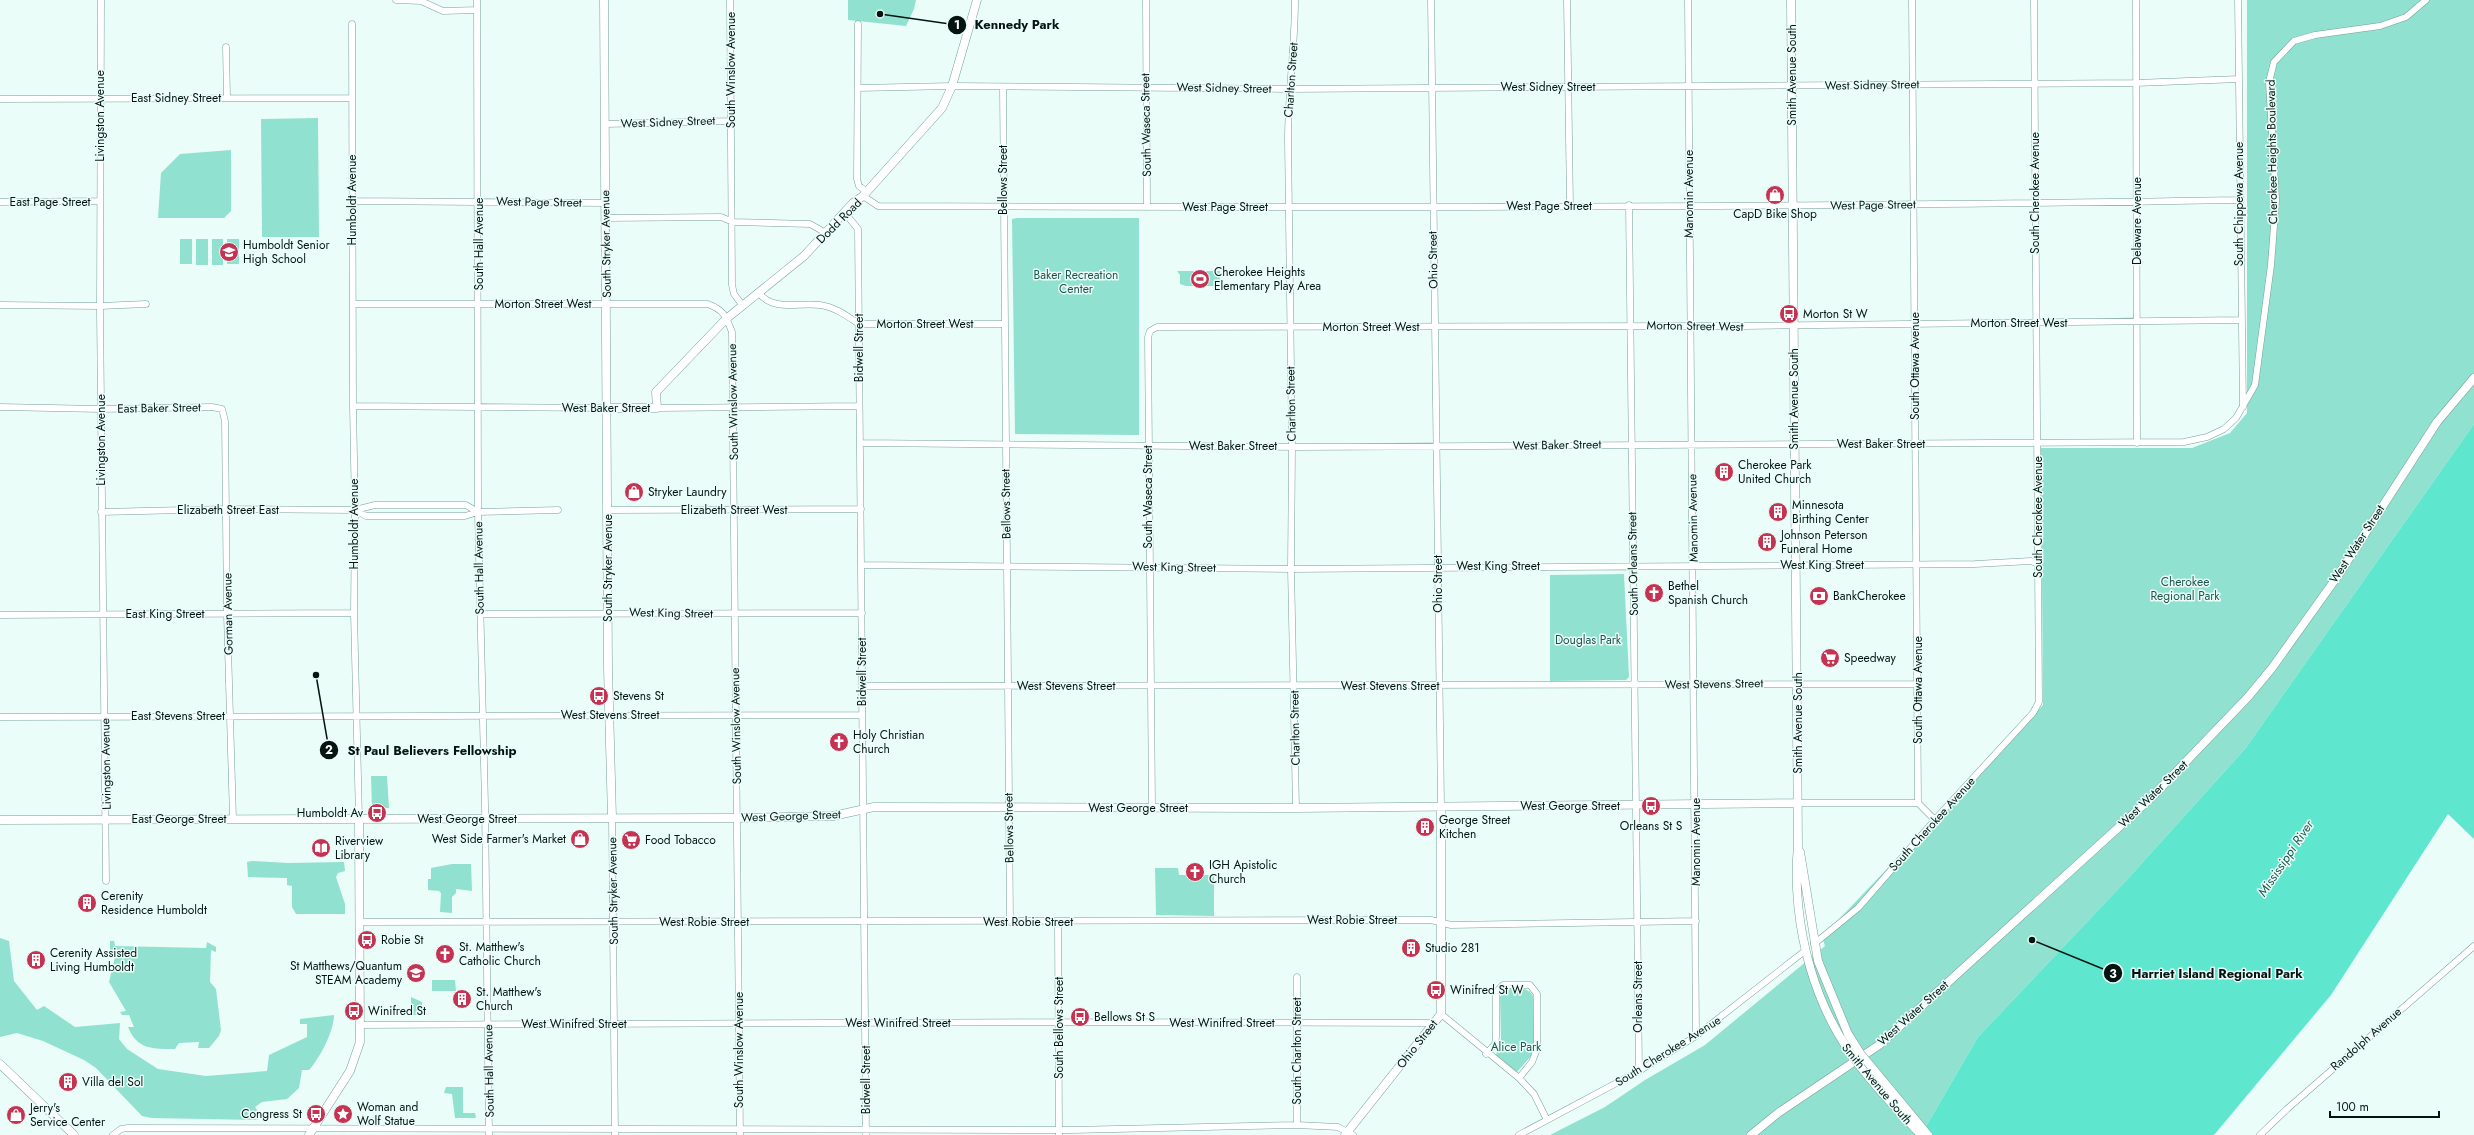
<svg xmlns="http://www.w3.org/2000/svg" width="2474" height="1135" font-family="Jost,sans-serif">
  <rect width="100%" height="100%" fill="#ebfdf9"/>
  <path fill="#91e1d0" d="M848,0H916L914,9L906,26L848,20Z
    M2247,0H2474V424L2245,749L2124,883L1978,1037L1921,1135H1550L1605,1107L1645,1080L1705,1045L1825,946L1822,937L2043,705L2041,448H2192L2230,433L2247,413Z
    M318,118L319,237H262L261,119Z
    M231,150V211L224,218H158L161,173L180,154Z
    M1017,218H1139V435L1015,434L1012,219Z
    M180,239H192V264H180Z
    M196,239H208V265H196Z
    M212,239H223V265H212Z
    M227,239H239V264H227Z
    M1177,271H1220V286H1186L1180,284V275Z
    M1624,574L1629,677L1626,680L1550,681V575Z
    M371,776H387L389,808H372Z
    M252,861L288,863L344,862L345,871L338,873L336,877L345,904V914H296L292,907V886L287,885V878L248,877L247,862Z
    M452,864H471L472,891L456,889V893L452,897V913L440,912L441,893L439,891L428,890V879H431V868Z
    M1155,868H1178L1179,875H1214V916L1156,915Z
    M0,938L9,941L14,981L37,1010L44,1006L75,1027L120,1023L119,1039L127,1049L158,1069L206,1076L267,1071L269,1055L307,1037V1024H300V1019L334,1015C334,1031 320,1058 309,1070H302L299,1088L287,1099L262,1102L255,1107L263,1118L256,1120L152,1118L142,1116L96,1068L84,1060L43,1041L17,1033L0,1037Z
    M110,941H114L115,946L206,948L207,942L216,947V952L211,950L210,982L216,989L221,1030L219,1036L209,1048H198L199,1042L179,1043L175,1049C154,1049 137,1050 128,1027H134L129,1015H122L120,1012L126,1011L109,982L115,957L110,952Z
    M432,980H455L456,991H432Z
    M1505,989C1514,988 1529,986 1533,996L1534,1049L1532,1055L1517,1072H1514L1496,1055L1501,1038L1500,997Z
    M411,997L422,1002V1015H411Z
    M446,1087H463V1113H475L476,1118H455L452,1094L444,1093Z"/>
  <path fill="#5ee6ce" d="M2474,424V839L2448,814L2331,995L2214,1135H1921L1978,1037L2124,883L2245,749Z"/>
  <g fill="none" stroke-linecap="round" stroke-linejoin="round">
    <defs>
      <path id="street" d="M101,0L100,311L106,881
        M396,0L421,1L443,11L477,10
        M477,0L478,512L485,805L489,1135
        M730,0L732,285L734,294L743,306
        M1146,0L1147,207
        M1295,0C1295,47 1288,93 1288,140L1292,447L1291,569L1296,808
        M1431,0L1441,806
        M1567,0L1570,206
        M1688,0L1696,1036
        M1912,0L1918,803
        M2136,0L2137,443
        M2238,0L2243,407
        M352,24L353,406L355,510L354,613L359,819
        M858,24L857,179L859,186L867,192
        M226,47L227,98
        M1003,87L1010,922
        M858,88L952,86L1290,89L1852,85L2136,83L2239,79
        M0,99L352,98
        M606,124L731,121
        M863,196L878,206C1331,208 1785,208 2239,200
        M352,201L606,203
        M0,202L100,201
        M1629,205L1639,1071
        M845,213L858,229L866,1135
        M606,218L721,217L733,222L810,224L826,233
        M759,293C774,312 799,302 820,305C835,307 847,316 859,324H1004
        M353,304H708C724,310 726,317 732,332L740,1135
        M0,305L100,306L146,304
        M353,406L607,408
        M0,407L101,409L212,407L222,409L225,421L227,614L233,819
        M657,408L859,406
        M860,443L1300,447L2184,442L2207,437L2224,429L2236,418L2255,385L2271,265L2276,200L2269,82L2274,62L2294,41L2315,35L2380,26L2406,17L2426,0
        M355,510L366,516H465L478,512L558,510
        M608,510L861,509
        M101,512L226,509L355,510L375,505H466L478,512
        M861,565L1291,569L1975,564L2031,561L2038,564
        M480,614L862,613
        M0,615L354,613
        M862,686L1918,684
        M0,717L862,715
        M1798,803H1918
        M1918,803L1935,820
        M1152,808L1148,337L1150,331L1157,327L1743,326L2240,320
        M612,818L615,1135
        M360,922L1431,920L1451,925L1696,921
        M1058,922L1059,1135
        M1814,944L1858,908L1940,814L2033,713L2039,702L2034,0
        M1297,977V1125
        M1441,1014L1519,1078L1534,1094L1547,1120
        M362,1025L1059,1022L1434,1023
        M1486,1054L1495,1044L1496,1037V992L1503,985H1530L1537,994V1049L1532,1062L1519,1078
        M113,1135L121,1129L128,1128L1071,1130L1297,1125L1338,1127L1353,1135
        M1519,1135L1639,1071L1696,1036L1806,950
        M2260,1135L2287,1109L2474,946"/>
      <path id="secondary" d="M604,0L608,668L612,818
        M1791,0L1798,846C1794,885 1799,929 1810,967
        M607,408H657L656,392L726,319L804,256L853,203L863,196L942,108L952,86L977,0
        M0,820L738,818L833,816L874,807L1296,808L1798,803
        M1800,852L1818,961L1848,1034
        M0,1064L74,1135
        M309,1135L350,1071L360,1042L359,819
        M1345,1135L1441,1014V806
        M1751,1135L1778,1113L1879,1045L2152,797L2248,697L2272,668L2337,577L2437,422L2474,378"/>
    </defs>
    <use href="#street" stroke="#75a096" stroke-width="7"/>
    <use href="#secondary" stroke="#75a096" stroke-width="9"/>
    <use href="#street" stroke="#fff" stroke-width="6"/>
    <use href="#secondary" stroke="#fff" stroke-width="8"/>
    <defs>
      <path id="secondary-bridge" d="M1810,967C1832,1043 1869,1079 1921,1135
        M1848,1034L1860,1053L1928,1135"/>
    </defs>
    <use href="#secondary-bridge" stroke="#75a096" stroke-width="9" stroke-linecap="butt"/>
    <use href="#secondary-bridge" stroke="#fff" stroke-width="8"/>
  </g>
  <defs>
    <symbol id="shop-disc" viewBox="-11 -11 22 22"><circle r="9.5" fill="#c43452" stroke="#ebfdf9"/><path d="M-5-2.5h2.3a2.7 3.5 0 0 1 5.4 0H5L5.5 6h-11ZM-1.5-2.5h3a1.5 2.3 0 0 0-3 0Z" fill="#fff"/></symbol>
    <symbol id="school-disc" viewBox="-11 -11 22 22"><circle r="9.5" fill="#c43452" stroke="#ebfdf9"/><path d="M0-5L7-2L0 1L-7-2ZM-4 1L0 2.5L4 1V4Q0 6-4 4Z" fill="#fff"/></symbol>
    <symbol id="stadium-disc" viewBox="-11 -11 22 22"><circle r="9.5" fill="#c43452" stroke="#ebfdf9"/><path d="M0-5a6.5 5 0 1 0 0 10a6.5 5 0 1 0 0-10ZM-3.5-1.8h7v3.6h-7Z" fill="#fff"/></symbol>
    <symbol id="bus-disc" viewBox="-11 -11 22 22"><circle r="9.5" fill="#c43452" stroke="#ebfdf9"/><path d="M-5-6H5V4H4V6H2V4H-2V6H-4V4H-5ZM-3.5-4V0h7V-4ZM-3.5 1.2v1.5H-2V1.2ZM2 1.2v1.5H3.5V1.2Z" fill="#fff"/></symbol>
    <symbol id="building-disc" viewBox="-11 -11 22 22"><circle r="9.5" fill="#c43452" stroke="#ebfdf9"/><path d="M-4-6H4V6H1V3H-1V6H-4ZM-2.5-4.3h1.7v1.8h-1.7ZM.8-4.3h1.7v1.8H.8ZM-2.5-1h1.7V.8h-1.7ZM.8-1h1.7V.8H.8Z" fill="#fff"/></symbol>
    <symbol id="church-disc" viewBox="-11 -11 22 22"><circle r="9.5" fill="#c43452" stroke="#ebfdf9"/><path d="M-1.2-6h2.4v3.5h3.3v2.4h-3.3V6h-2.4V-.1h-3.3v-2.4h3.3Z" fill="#fff"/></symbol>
    <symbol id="bank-disc" viewBox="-11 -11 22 22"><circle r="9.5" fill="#c43452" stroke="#ebfdf9"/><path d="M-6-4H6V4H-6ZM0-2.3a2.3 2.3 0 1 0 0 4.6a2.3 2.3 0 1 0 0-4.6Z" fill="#fff"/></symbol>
    <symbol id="supermarket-disc" viewBox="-11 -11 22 22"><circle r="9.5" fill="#c43452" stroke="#ebfdf9"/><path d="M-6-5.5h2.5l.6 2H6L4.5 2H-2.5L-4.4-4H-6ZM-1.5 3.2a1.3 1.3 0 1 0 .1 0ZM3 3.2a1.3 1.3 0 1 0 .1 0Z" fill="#fff"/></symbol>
    <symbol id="library-disc" viewBox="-11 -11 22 22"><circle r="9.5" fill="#c43452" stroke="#ebfdf9"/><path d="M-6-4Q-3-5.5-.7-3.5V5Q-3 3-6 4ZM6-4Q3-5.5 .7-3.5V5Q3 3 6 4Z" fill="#fff"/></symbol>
    <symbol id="sight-disc" viewBox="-11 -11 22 22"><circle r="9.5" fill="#c43452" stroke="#ebfdf9"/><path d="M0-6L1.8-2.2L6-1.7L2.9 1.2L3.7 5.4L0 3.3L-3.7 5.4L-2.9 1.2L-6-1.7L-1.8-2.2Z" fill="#fff"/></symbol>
  </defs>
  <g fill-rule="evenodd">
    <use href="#shop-disc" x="1764" y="184" width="22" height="22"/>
    <use href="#school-disc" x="218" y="241" width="22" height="22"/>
    <use href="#stadium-disc" x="1189" y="268" width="22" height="22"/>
    <use href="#bus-disc" x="1778" y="303" width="22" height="22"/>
    <use href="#building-disc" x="1713" y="461" width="22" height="22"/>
    <use href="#shop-disc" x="623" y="481" width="22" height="22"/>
    <use href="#building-disc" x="1767" y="501" width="22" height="22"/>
    <use href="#building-disc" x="1756" y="531" width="22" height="22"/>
    <use href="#church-disc" x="1643" y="582" width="22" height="22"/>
    <use href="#bank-disc" x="1808" y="585" width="22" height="22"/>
    <use href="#supermarket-disc" x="1819" y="647" width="22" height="22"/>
    <use href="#bus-disc" x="588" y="685" width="22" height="22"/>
    <use href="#church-disc" x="828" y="731" width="22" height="22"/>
    <use href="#bus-disc" x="1640" y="795" width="22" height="22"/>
    <use href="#bus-disc" x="366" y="802" width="22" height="22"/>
    <use href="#building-disc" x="1414" y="816" width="22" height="22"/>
    <use href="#shop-disc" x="569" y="828" width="22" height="22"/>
    <use href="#supermarket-disc" x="620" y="829" width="22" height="22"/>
    <use href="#library-disc" x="310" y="837" width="22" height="22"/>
    <use href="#church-disc" x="1184" y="861" width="22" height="22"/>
    <use href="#building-disc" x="76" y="892" width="22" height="22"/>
    <use href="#bus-disc" x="356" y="929" width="22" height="22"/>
    <use href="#building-disc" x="1400" y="937" width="22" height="22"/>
    <use href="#church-disc" x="434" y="943" width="22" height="22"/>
    <use href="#building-disc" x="25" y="949" width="22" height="22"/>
    <use href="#school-disc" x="405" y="962" width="22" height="22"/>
    <use href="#bus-disc" x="1425" y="979" width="22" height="22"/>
    <use href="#building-disc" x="451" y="988" width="22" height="22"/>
    <use href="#bus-disc" x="343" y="1000" width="22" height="22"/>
    <use href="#bus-disc" x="1069" y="1006" width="22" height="22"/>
    <use href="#building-disc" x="57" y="1071" width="22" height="22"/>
    <use href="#bus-disc" x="305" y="1103" width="22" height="22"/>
    <use href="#sight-disc" x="332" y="1103" width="22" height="22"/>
    <use href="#shop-disc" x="5" y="1104" width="22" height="22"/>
  </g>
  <g text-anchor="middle" stroke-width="3" stroke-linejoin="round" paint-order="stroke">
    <g font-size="12" fill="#041511" stroke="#ebfdf9">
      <text transform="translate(731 70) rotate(-90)" y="4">South Winslow Avenue</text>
      <text transform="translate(1792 75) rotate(-90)" y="4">Smith Avenue South</text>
      <text transform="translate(1291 80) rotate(-86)" y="4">Charlton Street</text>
      <text transform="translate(1872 85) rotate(-1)" y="4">West Sidney Street</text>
      <text x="1548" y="91">West Sidney Street</text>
      <text transform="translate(1224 88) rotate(1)" y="4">West Sidney Street</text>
      <text x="176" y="102">East Sidney Street</text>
      <text transform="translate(100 116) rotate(-90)" y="4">Livingston Avenue</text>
      <text transform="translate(668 122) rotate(-2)" y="4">West Sidney Street</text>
      <text transform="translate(1146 125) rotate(-91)" y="4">South Waseca Street</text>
      <text transform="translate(2272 152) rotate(-91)" y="4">Cherokee Heights Boulevard</text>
      <text transform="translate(1003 180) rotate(-90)" y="4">Bellows Street</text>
      <text transform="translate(2035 193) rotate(-90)" y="4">South Cherokee Avenue</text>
      <text transform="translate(1689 194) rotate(-90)" y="4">Manomin Avenue</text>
      <text transform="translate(352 200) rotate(-90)" y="4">Humboldt Avenue</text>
      <text x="50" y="206">East Page Street</text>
      <text transform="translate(539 202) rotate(1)" y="4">West Page Street</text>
      <text transform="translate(2239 204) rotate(-90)" y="4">South Chippewa Avenue</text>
      <text transform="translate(1873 205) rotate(-1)" y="4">West Page Street</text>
      <text x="1549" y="210">West Page Street</text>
      <text x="1225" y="211">West Page Street</text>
      <text transform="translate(839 221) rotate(-45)" y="4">Dodd Road</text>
      <text transform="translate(2137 221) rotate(-90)" y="4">Delaware Avenue</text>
      <text transform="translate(479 244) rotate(-90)" y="4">South Hall Avenue</text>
      <text transform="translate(606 244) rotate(-91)" y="4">South Stryker Avenue</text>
      <text transform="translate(1433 260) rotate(-91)" y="4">Ohio Street</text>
      <text x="543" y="308">Morton Street West</text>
      <text x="2019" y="327">Morton Street West</text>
      <text x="925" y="328">Morton Street West</text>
      <text transform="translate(1695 326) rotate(1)" y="4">Morton Street West</text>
      <text x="1371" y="331">Morton Street West</text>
      <text transform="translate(859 348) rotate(-90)" y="4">Bidwell Street</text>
      <text transform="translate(1915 366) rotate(-90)" y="4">South Ottawa Avenue</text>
      <text transform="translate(1794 399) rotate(-90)" y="4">Smith Avenue South</text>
      <text transform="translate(733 402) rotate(-91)" y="4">South Winslow Avenue</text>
      <text transform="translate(1291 404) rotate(-91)" y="4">Charlton Street</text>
      <text transform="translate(159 408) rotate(-1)" y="4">East Baker Street</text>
      <text x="606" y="412">West Baker Street</text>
      <text transform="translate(101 440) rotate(-90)" y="4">Livingston Avenue</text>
      <text x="1881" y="448">West Baker Street</text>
      <text transform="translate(1557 445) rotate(-1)" y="4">West Baker Street</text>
      <text x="1233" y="450">West Baker Street</text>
      <text transform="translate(1148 497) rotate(-90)" y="4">South Waseca Street</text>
      <text transform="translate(1006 504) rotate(-91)" y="4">Bellows Street</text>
      <text x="228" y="514">Elizabeth Street East</text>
      <text x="734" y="514">Elizabeth Street West</text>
      <text transform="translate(2038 517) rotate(-90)" y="4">South Cherokee Avenue</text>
      <text transform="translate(1693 518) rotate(-91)" y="4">Manomin Avenue</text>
      <text transform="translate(354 524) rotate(-90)" y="4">Humboldt Avenue</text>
      <text transform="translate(2357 544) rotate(-57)" y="4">West Water Street</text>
      <text transform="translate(1633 564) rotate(-91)" y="4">South Orleans Street</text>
      <text x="1822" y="569">West King Street</text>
      <text x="1498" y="570">West King Street</text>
      <text transform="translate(1174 567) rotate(1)" y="4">West King Street</text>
      <text transform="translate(479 568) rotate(-91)" y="4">South Hall Avenue</text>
      <text transform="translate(608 568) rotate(-90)" y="4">South Stryker Avenue</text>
      <text transform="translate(1438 584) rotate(-90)" y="4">Ohio Street</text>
      <text transform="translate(671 613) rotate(1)" y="4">West King Street</text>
      <text x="165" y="618">East King Street</text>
      <text transform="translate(228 614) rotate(-91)" y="4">Gorman Avenue</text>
      <text transform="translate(862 672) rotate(-90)" y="4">Bidwell Street</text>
      <text transform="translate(1714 684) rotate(-1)" y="4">West Stevens Street</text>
      <text x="1066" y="690">West Stevens Street</text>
      <text x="1390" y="690">West Stevens Street</text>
      <text transform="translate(1918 690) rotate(-90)" y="4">South Ottawa Avenue</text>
      <text x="610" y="719">West Stevens Street</text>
      <text x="178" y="720">East Stevens Street</text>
      <text transform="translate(1798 723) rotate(-90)" y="4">Smith Avenue South</text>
      <text transform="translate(736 726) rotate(-91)" y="4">South Winslow Avenue</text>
      <text transform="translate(1295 728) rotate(-91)" y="4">Charlton Street</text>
      <text transform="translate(106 764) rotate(-91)" y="4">Livingston Avenue</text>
      <text transform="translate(2153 794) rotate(-44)" y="4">West Water Street</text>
      <text x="1570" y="810">West George Street</text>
      <text x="1138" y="812">West George Street</text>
      <text transform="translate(791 816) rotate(-2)" y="4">West George Street</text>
      <text x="179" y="823">East George Street</text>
      <text x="467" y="823">West George Street</text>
      <text transform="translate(1932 824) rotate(-48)" y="4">South Cherokee Avenue</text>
      <text transform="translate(1009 828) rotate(-91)" y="4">Bellows Street</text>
      <text transform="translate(1696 842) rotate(-90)" y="4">Manomin Avenue</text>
      <text transform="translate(613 891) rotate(-91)" y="4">South Stryker Avenue</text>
      <text x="1352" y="924">West Robie Street</text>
      <text x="704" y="926">West Robie Street</text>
      <text x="1028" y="926">West Robie Street</text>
      <text transform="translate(1638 997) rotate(-90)" y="4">Orleans Street</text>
      <text transform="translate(1913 1013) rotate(-42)" y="4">West Water Street</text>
      <text x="898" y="1027">West Winifred Street</text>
      <text x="1222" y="1027">West Winifred Street</text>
      <text x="574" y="1028">West Winifred Street</text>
      <text transform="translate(1059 1028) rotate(-90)" y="4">South Bellows Street</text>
      <text transform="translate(2366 1039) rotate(-41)" y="4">Randolph Avenue</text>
      <text transform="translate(1417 1044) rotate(-52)" y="4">Ohio Street</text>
      <text transform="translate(739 1050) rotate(-90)" y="4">South Winslow Avenue</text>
      <text transform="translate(1297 1051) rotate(-90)" y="4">South Charlton Street</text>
      <text transform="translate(1668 1051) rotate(-32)" y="4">South Cherokee Avenue</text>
      <text transform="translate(489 1071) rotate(-91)" y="4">South Hall Avenue</text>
      <text transform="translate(866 1080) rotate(-90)" y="4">Bidwell Street</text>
      <text transform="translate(1877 1084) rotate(50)" y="4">Smith Avenue South</text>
    </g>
    <g font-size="12" fill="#041511" stroke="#ebfdf9" text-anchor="start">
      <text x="1775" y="218" text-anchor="middle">CapD Bike Shop</text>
      <text x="243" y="249">Humboldt Senior<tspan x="243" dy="14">High School</tspan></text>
      <text x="1214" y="276">Cherokee Heights<tspan x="1214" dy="14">Elementary Play Area</tspan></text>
      <text x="1803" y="318">Morton St W</text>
      <text x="1738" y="469">Cherokee Park<tspan x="1738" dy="14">United Church</tspan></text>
      <text x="648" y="496">Stryker Laundry</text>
      <text x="1792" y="509">Minnesota<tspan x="1792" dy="14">Birthing Center</tspan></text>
      <text x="1781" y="539">Johnson Peterson<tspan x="1781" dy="14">Funeral Home</tspan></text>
      <text x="1668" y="590">Bethel<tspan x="1668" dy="14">Spanish Church</tspan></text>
      <text x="1833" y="600">BankCherokee</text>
      <text x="1844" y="662">Speedway</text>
      <text x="613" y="700">Stevens St</text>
      <text x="853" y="739">Holy Christian<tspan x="853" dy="14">Church</tspan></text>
      <text x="363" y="817" text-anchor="end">Humboldt Av</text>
      <text x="1439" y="824">George Street<tspan x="1439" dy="14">Kitchen</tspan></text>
      <text x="1651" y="830" text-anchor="middle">Orleans St S</text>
      <text x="566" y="843" text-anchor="end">West Side Farmer's Market</text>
      <text x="645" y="844">Food Tobacco</text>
      <text x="335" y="845">Riverview<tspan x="335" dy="14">Library</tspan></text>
      <text x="1209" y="869">IGH Apistolic<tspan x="1209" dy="14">Church</tspan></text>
      <text x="101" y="900">Cerenity<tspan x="101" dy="14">Residence Humboldt</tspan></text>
      <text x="381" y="944">Robie St</text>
      <text x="459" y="951">St. Matthew's<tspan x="459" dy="14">Catholic Church</tspan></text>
      <text x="1425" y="952">Studio 281</text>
      <text x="50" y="957">Cerenity Assisted<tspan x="50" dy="14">Living Humboldt</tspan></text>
      <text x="402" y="970" text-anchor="end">St Matthews/Quantum<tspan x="402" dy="14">STEAM Academy</tspan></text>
      <text x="1450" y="994">Winifred St W</text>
      <text x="476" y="996">St. Matthew's<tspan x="476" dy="14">Church</tspan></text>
      <text x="368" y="1015">Winifred St</text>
      <text x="1094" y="1021">Bellows St S</text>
      <text x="82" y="1086">Villa del Sol</text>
      <text x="357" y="1111">Woman and<tspan x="357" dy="14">Wolf Statue</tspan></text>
      <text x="30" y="1112">Jerry's<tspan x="30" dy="14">Service Center</tspan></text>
      <text x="302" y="1118" text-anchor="end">Congress St</text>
    </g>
    <g font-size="12" fill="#1c554b" stroke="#ebfdf9">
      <text x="1076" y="279">Baker Recreation<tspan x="1076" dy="14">Center</tspan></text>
      <text x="2185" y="586">Cherokee<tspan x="2185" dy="14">Regional Park</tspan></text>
      <text x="1588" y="644">Douglas Park</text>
      <text x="1516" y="1051">Alice Park</text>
    </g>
    <g font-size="13" font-style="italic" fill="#20594f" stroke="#ebfdf9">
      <text transform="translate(2285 858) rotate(-56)" y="5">Mississippi River</text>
    </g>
  </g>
  <path fill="none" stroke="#041511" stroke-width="1.5" d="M880 14L957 25M316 675L329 750M2032 940L2113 973"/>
  <g fill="#041511" stroke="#ebfdf9" stroke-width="1.5">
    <circle cx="880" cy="14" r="4"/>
    <circle cx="316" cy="675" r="4"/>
    <circle cx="2032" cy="940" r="4"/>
    <circle cx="957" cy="25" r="10"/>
    <circle cx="329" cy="750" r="10"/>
    <circle cx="2113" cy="973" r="10"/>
  </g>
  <g font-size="12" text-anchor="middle" font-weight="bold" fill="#fff">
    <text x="957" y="29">1</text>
    <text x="329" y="754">2</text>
    <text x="2113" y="978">3</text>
  </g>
  <g font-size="13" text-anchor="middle" font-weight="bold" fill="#041511" stroke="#ebfdf9" stroke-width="3" stroke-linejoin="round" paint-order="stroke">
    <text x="1017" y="29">Kennedy Park</text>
    <text x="432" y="755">St Paul Believers Fellowship</text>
    <text x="2217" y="978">Harriet Island Regional Park</text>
  </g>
  <path d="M2330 1111v6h109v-6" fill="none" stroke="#041511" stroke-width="2"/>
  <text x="2336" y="1111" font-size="12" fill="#041511" stroke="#ebfdf9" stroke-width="3" paint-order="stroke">100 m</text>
</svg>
